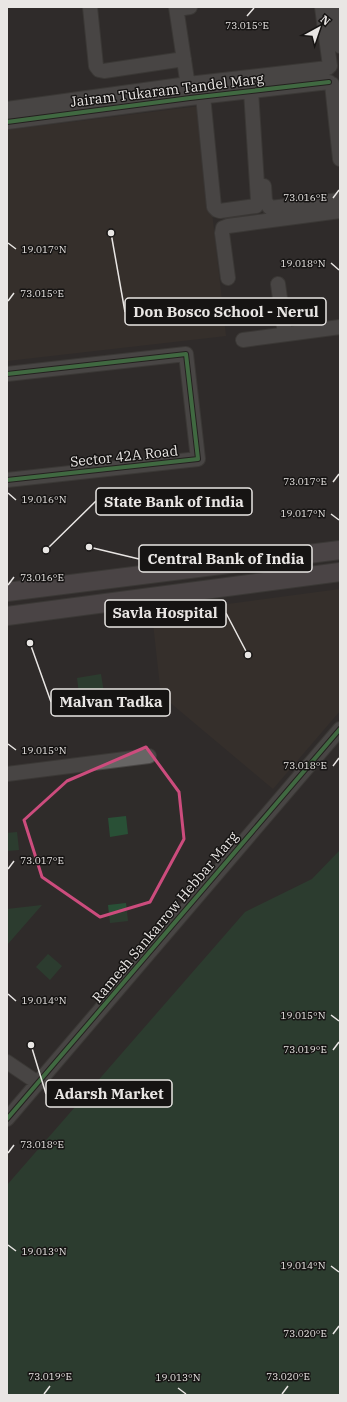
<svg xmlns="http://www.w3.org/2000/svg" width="347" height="1402" font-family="'IBM Plex Serif',serif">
  <rect width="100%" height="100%" fill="#2f2c2a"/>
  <path fill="#3d332e" d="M200,106L226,336L7,361V130Z
    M340,589V711L273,789L161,695L152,614Z"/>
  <path fill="#295036" d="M101,674L106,706L81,709L77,678Z
    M126,816L128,834L110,837L108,818Z
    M17,832L19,850L7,851V833Z
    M340,850V1395H7V1185L245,912L312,879Z
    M126,903L128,921L110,923L108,905Z
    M42,905L7,945V909Z
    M48,954L62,966L50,980L36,967Z"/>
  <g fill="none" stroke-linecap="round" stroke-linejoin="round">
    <defs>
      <path id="minor" d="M90,7L96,66L99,70L104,71L184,59
        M176,7L189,93
        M322,7L330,66
        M336,7L340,46
        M177,9L190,7
        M332,84L340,159
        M203,96L214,207L217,210L220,211L256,206L258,200L251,91
        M7,109L188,84L328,68
        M7,122L190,98L329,82
        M264,186L265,201L270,208L340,200
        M228,278L222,233L223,228L228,226L340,211
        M278,284L285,334
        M243,340L340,327
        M7,374L186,354L198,459L7,480
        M7,774L149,756
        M7,1062L38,1083
        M7,1119L340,729"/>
      <path id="major" d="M7,592L340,550
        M7,616L340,572"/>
    </defs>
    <use href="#minor" stroke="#494745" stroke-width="16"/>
    <use href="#major" stroke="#494745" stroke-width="20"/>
    <use href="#minor" stroke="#676564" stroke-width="14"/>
    <use href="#major" stroke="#6b6366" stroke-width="18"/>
    <defs>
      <path id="cycleway" d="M7,122L190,98L329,82
        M7,374L186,354L198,459L7,480
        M7,1119L340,729"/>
    </defs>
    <use href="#cycleway" stroke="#161413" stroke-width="6"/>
    <use href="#cycleway" stroke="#56b35d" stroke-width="4"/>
  </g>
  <path d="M0 0H347V1402H0ZM146,747L179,792L184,839L150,902L100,917L42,877L24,820L67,781Z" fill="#2f2c2a" fill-opacity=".55" fill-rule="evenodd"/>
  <path fill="none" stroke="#cc4c7d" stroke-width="3" stroke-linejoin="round" d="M146,747L179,792L184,839L150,902L100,917L42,877L24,820L67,781Z"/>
  <path fill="none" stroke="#e9e6e4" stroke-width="1.5" d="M247,16L254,8M333,198L339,190M8,243L16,249M331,263L339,270M8,301L14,293M333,482L339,474M8,493L16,500M331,514L339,520M8,585L14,577M8,744L16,750M333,766L339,758M8,869L14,861M8,994L16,1001M331,1015L339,1021M333,1050L339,1042M8,1153L14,1145M8,1245L16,1251M331,1266L339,1272M333,1334L339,1326M178,1388L186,1394M44,1394L50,1386M282,1394L288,1386"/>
  <g text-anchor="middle" stroke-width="3" stroke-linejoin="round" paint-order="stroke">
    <g font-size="14" fill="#e9e6e4" stroke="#161413">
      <text transform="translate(167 90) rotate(-7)" y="5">Jairam Tukaram Tandel Marg</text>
      <text transform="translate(124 456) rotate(-6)" y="5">Sector 42A Road</text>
      <text transform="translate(165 917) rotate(-50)" y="5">Ramesh Sankarrow Hebbar Marg</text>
    </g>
  </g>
  <g font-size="10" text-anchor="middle" fill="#e9e6e4" stroke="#161413" stroke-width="3" stroke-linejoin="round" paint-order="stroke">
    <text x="247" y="29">73.015°E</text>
    <text x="305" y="201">73.016°E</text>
    <text x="44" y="253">19.017°N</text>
    <text x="303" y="267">19.018°N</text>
    <text x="42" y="297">73.015°E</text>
    <text x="305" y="485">73.017°E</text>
    <text x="44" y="503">19.016°N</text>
    <text x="303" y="517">19.017°N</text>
    <text x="42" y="581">73.016°E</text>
    <text x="44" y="754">19.015°N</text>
    <text x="305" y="769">73.018°E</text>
    <text x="42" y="864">73.017°E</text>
    <text x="44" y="1004">19.014°N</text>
    <text x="303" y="1019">19.015°N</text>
    <text x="305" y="1053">73.019°E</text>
    <text x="42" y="1148">73.018°E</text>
    <text x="44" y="1255">19.013°N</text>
    <text x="303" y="1269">19.014°N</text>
    <text x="305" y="1337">73.020°E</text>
    <text x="50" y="1380">73.019°E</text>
    <text x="288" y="1380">73.020°E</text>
    <text x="178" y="1381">19.013°N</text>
  </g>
  <path fill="none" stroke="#e9e6e4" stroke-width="1.5" d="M111 233L125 312M46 550L96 501M89 547L139 559M248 655L226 613M30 643L51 702M31 1045L46 1094"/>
  <g fill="#e9e6e4" stroke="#161413" stroke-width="1.5">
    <circle cx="111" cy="233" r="4"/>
    <circle cx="46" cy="550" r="4"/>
    <circle cx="89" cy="547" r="4"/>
    <circle cx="248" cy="655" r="4"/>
    <circle cx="30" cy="643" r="4"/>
    <circle cx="31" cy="1045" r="4"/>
  </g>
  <g fill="#161413" stroke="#e9e6e4" stroke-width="1.5">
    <rect x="125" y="298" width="201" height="27" rx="4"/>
    <rect x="96" y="488" width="156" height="27" rx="4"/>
    <rect x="139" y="545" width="173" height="27" rx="4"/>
    <rect x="105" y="600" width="121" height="27" rx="4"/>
    <rect x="51" y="689" width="119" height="27" rx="4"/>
    <rect x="46" y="1080" width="126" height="27" rx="4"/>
  </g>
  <g font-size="15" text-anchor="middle" font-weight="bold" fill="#e9e6e4">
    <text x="226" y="317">Don Bosco School - Nerul</text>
    <text x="174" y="507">State Bank of India</text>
    <text x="226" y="564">Central Bank of India</text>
    <text x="165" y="618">Savla Hospital</text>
    <text x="111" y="707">Malvan Tadka</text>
    <text x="109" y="1099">Adarsh Market</text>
  </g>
  <rect width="347" height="1402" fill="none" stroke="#e9e6e4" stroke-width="16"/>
  <g transform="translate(319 28) rotate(40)" stroke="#161413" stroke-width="3" paint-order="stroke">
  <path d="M0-3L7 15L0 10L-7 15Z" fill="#e9e6e4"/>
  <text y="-6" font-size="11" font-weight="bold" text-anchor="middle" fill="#e9e6e4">N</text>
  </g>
</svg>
